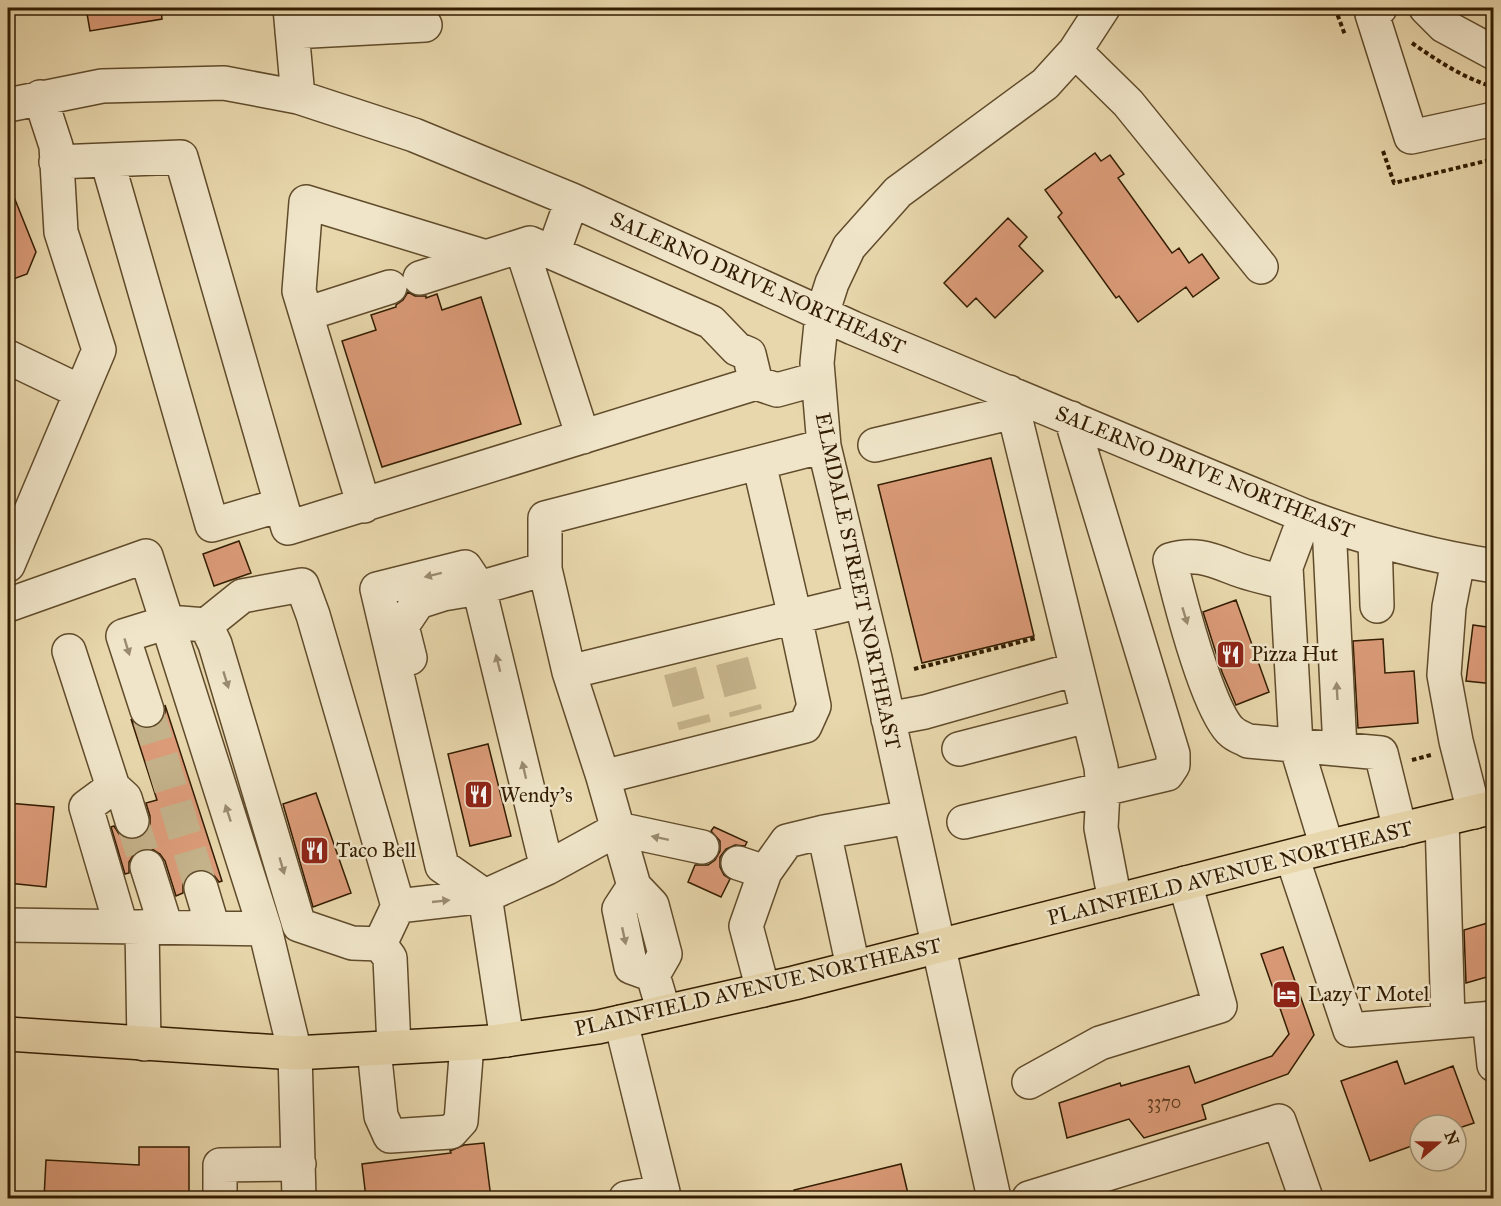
<svg xmlns="http://www.w3.org/2000/svg" width="1501" height="1206" font-family="'IM FELL Great Primer',serif">
  <rect width="100%" height="100%" fill="#e8d7ac"/>
  <filter id="stains"><feTurbulence type="fractalNoise" baseFrequency=".00333" numOctaves="4"/><feColorMatrix values="0 0 0 0 .2 0 0 0 0 .09 0 0 0 0 .02 0 0 0 .5 -.17"/></filter>
  <radialGradient id="worn" r=".72"><stop offset=".6" stop-color="#630" stop-opacity="0"/><stop offset="1" stop-color="#630" stop-opacity=".3"/></radialGradient>
  <path fill="#db9b78" stroke="#321c00" stroke-width="1.5" d="M86,8H161L162,19L90,31Z
    M1095,153L1101,161L1110,155L1124,174L1118,178L1172,253L1179,248L1189,263L1202,254L1219,278L1193,297L1186,287L1138,322L1119,296L1116,298L1058,217L1062,213L1045,190Z
    M8,182L36,252L27,274L8,281Z
    M1008,218L1027,237L1019,246L1043,271L995,318L976,298L967,307L944,283Z
    M408,292L415,296H426V298L437,294L442,310L481,297L521,424L382,467L342,341L376,330L371,315L396,307V305L403,300Z
    M991,458L1034,636L922,663L878,485Z
    M239,541L251,573L214,586L203,554Z
    M1236,600L1269,692L1236,705L1222,672L1203,612Z
    M1473,625L1494,628V684L1466,681Z
    M1383,639L1385,673L1414,671L1418,723L1358,728L1353,641Z
    M165,705L222,881L219,882L213,874L206,870H195L187,876L183,883V893L176,896L165,861L160,854L152,849H142L134,854L129,862V873L125,874L111,827L114,826L119,834L127,839H137L145,834L150,826V816L146,803L157,800L131,719L135,724L143,728H153L161,722L165,713Z
    M488,744L511,836L470,846L448,754Z
    M316,793L351,893L313,907L283,804Z
    M8,803L54,807L46,887L8,883Z
    M714,827L747,842L745,846L735,845L726,849L720,857V867L724,875L730,879L721,897L688,882L695,865H708L715,860L720,851V841L711,831Z
    M1494,921V975L1466,983L1464,930Z
    M1283,947L1314,1035L1288,1074L1202,1105L1206,1119L1144,1138L1129,1119L1067,1138L1059,1103L1120,1083L1121,1086L1189,1066L1195,1083L1272,1056L1289,1034L1261,954Z
    M1397,1061L1405,1084L1453,1066L1474,1123L1456,1129V1125H1420V1143L1370,1161L1341,1081Z
    M484,1143L491,1198H366L362,1164L451,1153L450,1151L464,1145Z
    M139,1147H189V1198H44L46,1160L139,1165Z
    M901,1164L909,1198H795L794,1190Z"/>
  <g fill="none" stroke-linecap="round" stroke-linejoin="round">
    <path stroke="#c4b28a" stroke-width="33" stroke-dasharray="33 16" stroke-linecap="butt" d="M732,661L746,713
      M680,671L695,726
      M147,710L201,888
      M132,821L147,867"/>
    <defs>
      <path id="minor" d="M290,8L298,97
        M1380,8L1372,14L1411,137L1494,119
        M1426,8L1444,26L1494,53
        M292,32L425,25
        M1075,51L1128,103L1261,267
        M8,105L102,86L224,83L298,97L414,135L572,200L853,328L1305,516C1367,539 1429,556 1494,566
        M107,160L212,525L281,505
        M56,162L181,157L288,528L756,383L777,390L817,379
        M521,246L583,437
        M553,253L572,200
        M420,278L486,257
        M306,314L390,287
        M8,357L81,392
        M1009,392L1101,767L1103,791L1101,828L1115,901
        M875,445L1014,412
        M364,506L299,291L306,202L486,257L530,243L711,322L737,349L749,354L756,383
        M1305,516L1286,567L1296,745L1327,847
        M1329,525L1340,749
        M1375,540L1377,606
        M1458,561L1449,607L1444,675L1456,741L1474,812
        M8,565L99,350L61,232L56,146L40,97
        M545,569L569,672L603,777L634,886L652,905L665,954L653,975L664,1012
        M1287,583C1272,579 1257,576 1242,571C1216,562 1198,551 1170,560C1178,593 1208,713 1232,732C1236,736 1243,738 1248,741L1381,753L1400,830
        M8,605L146,556L265,929L295,1053L299,1198
        M206,625L215,644L299,925L352,943L380,944
        M69,651L113,787L125,798L132,821
        M410,658L402,626L418,602L443,594L479,588L545,569V518L824,446
        M569,672L795,617L759,463
        M147,710L123,636L168,622L206,625L242,596L302,585L313,615L398,906L380,944
        M888,719L925,712L1076,669
        M959,749L1087,716
        M603,777L805,726L814,706L795,617L861,601
        M113,787L86,807L121,926
        M1442,820L1448,1021
        M964,822L1167,774L1173,765V754L1071,418
        M1292,857L1350,1030L1494,1018
        M738,863L765,872
        M147,867L166,927
        M634,886L619,909L631,967L653,975
        M201,888L213,928
        M398,906L485,896L547,868L618,829L702,847
        M8,925L265,929
        M142,927L144,1044
        M380,944L390,958L394,1047
        M853,967L824,832L910,817
        M763,990L746,926L765,872L787,841L824,832
        M1489,1018L1494,1065
        M621,1022L663,1192L626,1198
        M507,1040L485,896L442,866L377,589L465,567L479,588L547,868
        M374,1049L381,1116L390,1136L451,1132L461,1121L467,1044
        M1029,1082L1100,1043L1220,1006L1185,883
        M220,1198V1165L299,1164
        M994,1198L875,658L824,446L817,363L822,314L832,283L849,247L898,192L1045,84L1075,51L1103,8
        M1029,1198L1279,1121L1306,1198"/>
      <path id="major" d="M8,1034L295,1053L491,1042L598,1027L794,983L1327,847L1494,807"/>
    </defs>
    <use href="#minor" stroke="#604b2b" stroke-width="36"/>
    <use href="#major" stroke="#321c00" stroke-width="36"/>
    <path stroke="#321c00" stroke-width="4" stroke-dasharray="4.5 3" stroke-linecap="butt" d="M1335,8L1345,35
      M1412,43C1438,61 1463,78 1494,87
      M1383,151L1394,183L1494,159
      M914,669L1036,638
      M1412,760L1431,755"/>
    <use href="#minor" stroke="#f0e5c9" stroke-width="33"/>
    <use href="#major" stroke="#e8d7ac" stroke-width="33"/>
  </g>
  <defs><path id="oneway-solid" d="M-6-.8H1V-3.2L6.5 0L1 3.2V.8H-6Z" transform="scale(1.5)"/></defs>
  <g fill="#9a8b6f">
    <use href="#oneway-solid" transform="translate(433 575) rotate(166)"/>
    <use href="#oneway-solid" transform="translate(1185 616) rotate(73)"/>
    <use href="#oneway-solid" transform="translate(127 647) rotate(73)"/>
    <use href="#oneway-solid" transform="translate(498 663) rotate(-104)"/>
    <use href="#oneway-solid" transform="translate(226 680) rotate(73)"/>
    <use href="#oneway-solid" transform="translate(1337 691) rotate(-93)"/>
    <use href="#oneway-solid" transform="translate(524 770) rotate(-103)"/>
    <use href="#oneway-solid" transform="translate(228 813) rotate(-108)"/>
    <use href="#oneway-solid" transform="translate(660 838) rotate(-168)"/>
    <use href="#oneway-solid" transform="translate(282 866) rotate(74)"/>
    <use href="#oneway-solid" transform="translate(441 901) rotate(-6)"/>
    <use href="#oneway-solid" transform="translate(624 936) rotate(78)"/>
  </g>
  <defs>
    <symbol id="restaurant-square" viewBox="-11 -11 22 22"><rect x="-9" y="-9" width="18" height="18" rx="4" fill="#8f2418" stroke="#f0e5c9"/><path d="M-5-6h1v4h1v-4h1v4h1v-4h1v5L-1.5 .5V6h-2V.5L-5-1ZM5-6V6H3V1.5H1.5Q1.5-4 5-6Z" fill="#fff"/></symbol>
    <symbol id="hotel-square" viewBox="-11 -11 22 22"><rect x="-9" y="-9" width="18" height="18" rx="4" fill="#8f2418" stroke="#f0e5c9"/><path d="M-6-4.5h1.5V1H6V5H4.5V3h-9V5H-6ZM-4 0a1.8 1.8 0 1 1 3.6 0ZM.5 0V-2.5h3Q6-2.5 6 0Z" fill="#fff"/></symbol>
  </defs>
  <g fill-rule="evenodd">
    <use href="#restaurant-square" x="1214" y="638" width="33" height="33"/>
    <use href="#restaurant-square" x="462" y="778" width="33" height="33"/>
    <use href="#restaurant-square" x="298" y="834" width="33" height="33"/>
    <use href="#hotel-square" x="1270" y="978" width="33" height="33"/>
  </g>
  <g text-anchor="middle" stroke-width="5" stroke-linejoin="round" paint-order="stroke">
    <g font-size="18" fill="#5c3c1e">
      <text x="1164" y="1108">3370</text>
    </g>
    <g font-size="21" fill="#321c00" stroke="#f0e5c9">
      <text transform="translate(758 283) rotate(24)" y="7">SALERNO DRIVE NORTHEAST</text>
      <text transform="translate(1205 472) rotate(22)" y="7">SALERNO DRIVE NORTHEAST</text>
      <text transform="translate(858 581) rotate(78)" y="7">ELMDALE STREET NORTHEAST</text>
      <text transform="translate(1230 873) rotate(-14)" y="7">PLAINFIELD AVENUE NORTHEAST</text>
      <text transform="translate(758 987) rotate(-13)" y="7">PLAINFIELD AVENUE NORTHEAST</text>
    </g>
    <g font-size="21" fill="#321c00" stroke="#f0e5c9" text-anchor="start">
      <text x="1251" y="661">Pizza Hut</text>
      <text x="500" y="802">Wendy's</text>
      <text x="336" y="857">Taco Bell</text>
      <text x="1308" y="1001">Lazy T Motel</text>
    </g>
  </g>
  <rect width="1501" height="1206" fill="none" stroke="#e8d7ac" stroke-width="30"/>
  <rect x="9" y="9" width="1483" height="1188" fill="none" stroke="#321c00" stroke-width="3"/>
  <rect x="15" y="15" width="1471" height="1176" fill="none" stroke="#321c00" stroke-width="1.5"/>
  <g transform="translate(1438 1143) rotate(70)"><circle r="28" fill="#f0e5c9" stroke="#a49579" stroke-width="1.5"/>
  <path d="M0-4.5L10 22L0 15L-10 22Z" fill="#8f2418"/>
  <text y="-9" font-size="16" font-weight="bold" text-anchor="middle" fill="#321c00">N</text>
  </g>
  <rect width="100%" height="100%" filter="url(#stains)"/>
  <rect width="100%" height="100%" fill="url(#worn)"/>
</svg>
